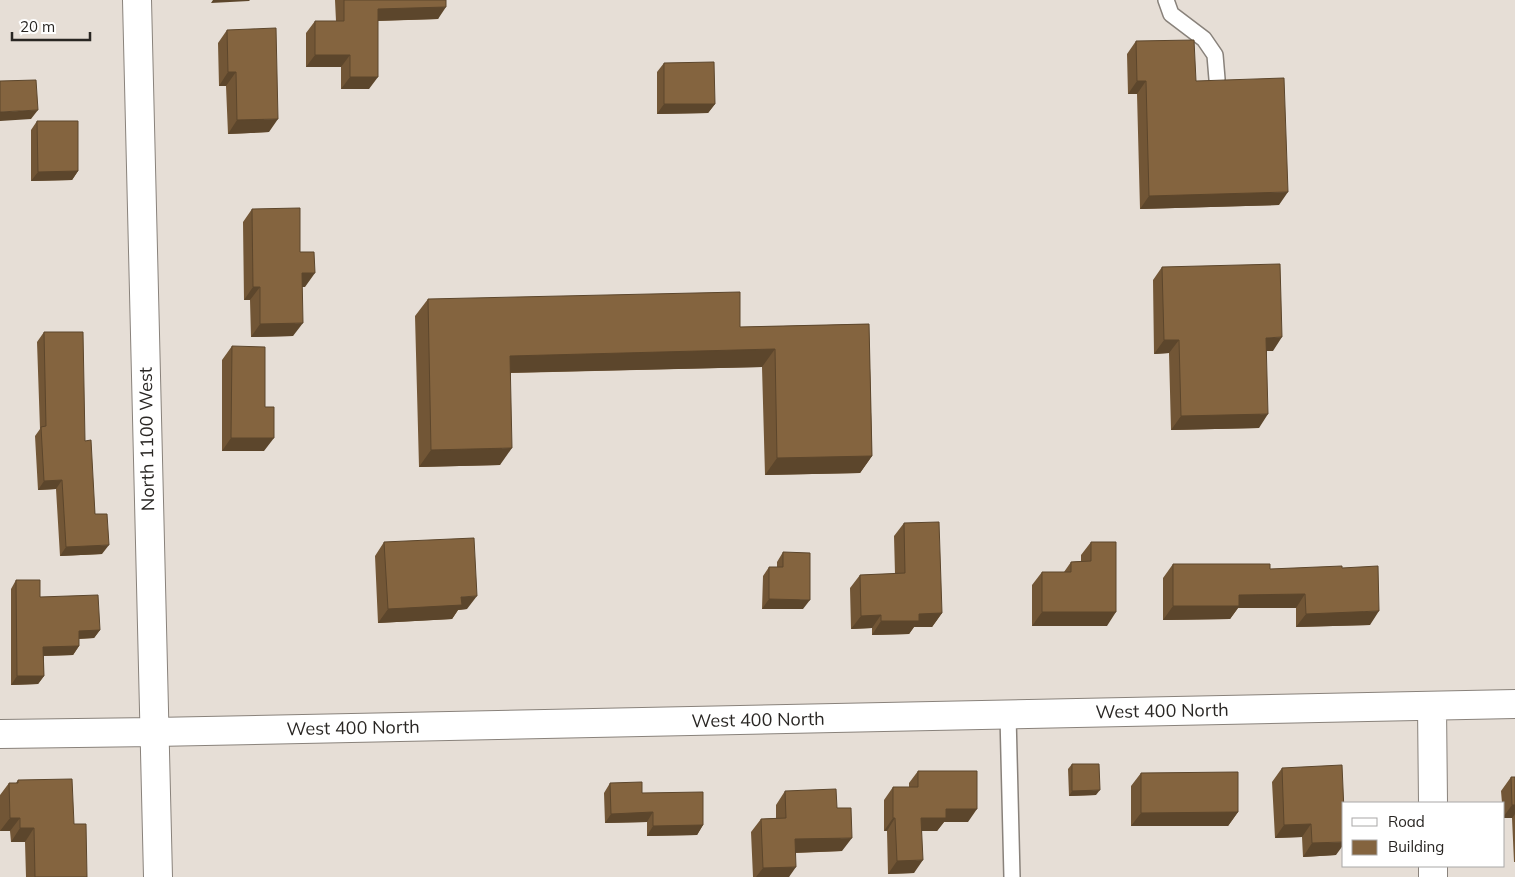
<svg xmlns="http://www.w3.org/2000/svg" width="1515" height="877" font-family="Mulish,sans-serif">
  <rect width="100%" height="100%" fill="#e6ded6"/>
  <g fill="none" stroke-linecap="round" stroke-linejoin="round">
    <defs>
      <path id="lane" d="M1166,0L1171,14L1204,39L1215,55L1217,79
        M1008,715L1012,877"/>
      <path id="street" d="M1432,706L1433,803
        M154,732L1515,704
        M1433,866V877"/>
      <path id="secondary" d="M137,0L158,877
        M0,734L154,732"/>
    </defs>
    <use href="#lane" stroke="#89827b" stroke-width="18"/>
    <use href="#street" stroke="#89827b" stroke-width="30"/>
    <use href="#secondary" stroke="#89827b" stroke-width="30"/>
    <use href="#lane" stroke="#fff" stroke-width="15"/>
    <use href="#street" stroke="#fff" stroke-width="28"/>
    <use href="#secondary" stroke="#fff" stroke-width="28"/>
  </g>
  <path fill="#725636" d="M335,0H446L438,19L378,21L369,89H341V67H306V33L315,21H336Z
    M227,30L269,132L228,134L226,86H219L218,43Z
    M1136,41L1196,81L1279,205L1140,209L1137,94H1128L1127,54Z
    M664,63L715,104L708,113L657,114V72Z
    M37,121L78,171L72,180L31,181V130Z
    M252,209L300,252L305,287H302L293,336L251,337L250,300H244L243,222Z
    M1162,267L1273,351H1267L1259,428L1171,430L1169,353L1154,354L1153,280Z
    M428,299L740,327L869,324L872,456L860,473L765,475L762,367L511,373L500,465L419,467L415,316Z
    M44,332L85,441L95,514L102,554L60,556L56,489L38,490L35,436L40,429L37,342Z
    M232,346L264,451H222V360Z
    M904,523L942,613L932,627H914L909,634L872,635V628L851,629L850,588L860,575L895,574L894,536Z
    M384,542L467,609L458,610L452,619L378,623L375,556Z
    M1091,542L1107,626H1032V585L1042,572H1064L1071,562L1081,561V555Z
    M783,552L803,609H762L763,576L769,567H777V562Z
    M1173,564L1270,569L1342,568L1370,625L1296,627V608H1238L1230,619L1163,620V578Z
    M16,580L40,597L100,630L94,638L79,639V646L73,655L44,656V676L38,684L11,685V589Z
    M1072,764L1096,795L1069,796L1068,769Z
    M1282,768L1336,855L1303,857L1302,837L1275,838L1272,782Z
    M918,771L968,822H944L937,831H922L914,873L888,874L887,831H884V800L893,787H909V783Z
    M1141,773L1238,812L1228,826H1131V786Z
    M1511,777H1515V862H1514L1512,818H1504V803H1502L1501,791Z
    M18,780L74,824L87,877H26L25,842H11L10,831H0V795L9,783H16Z
    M610,783L642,793L703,825L697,835L647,836V822L605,823L604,793Z
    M785,791L837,808L842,851L796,853L789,877H753L751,832L761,819L776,818V805Z"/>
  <path fill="#5c462c" d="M213,0H250L249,1L211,3Z
    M446,7L438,19L369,21L378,9Z
    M315,55H350L341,67H306Z
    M228,72H236L226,86H219Z
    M350,77H378L369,89H341Z
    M1137,81H1146L1137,94H1128Z
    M664,104H715L708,113L657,114Z
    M38,110L31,119L0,121V112Z
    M278,119L269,132L228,134L237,120Z
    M78,171L72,180L31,181L38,172Z
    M1288,192L1279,205L1140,209L1149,196Z
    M302,273H315L305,287H293Z
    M253,287H260L250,300H244Z
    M303,323L293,336L251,337L260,324Z
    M1282,337L1273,351H1257L1266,338Z
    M1164,340H1179L1169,353L1154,354Z
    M775,349L762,367L498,373L510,356Z
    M1268,414L1259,428L1171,430L1181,416Z
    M231,438H274L264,451H222Z
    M512,448L500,465L419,467L431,450Z
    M872,456L860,473L765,475L777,458Z
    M62,480L56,489L38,490L44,481Z
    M109,545L102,554L60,556L66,547Z
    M1305,594L1296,608H1238L1230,619L1163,620L1173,606L1239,595Z
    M477,596L467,609L458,610L452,619L378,623L388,609L461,597Z
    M769,599L810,600L803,609H762Z
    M1379,611L1370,625L1296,627L1306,614Z
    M1042,612H1116L1107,626H1032Z
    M942,613L932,627H914L909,634L872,635L881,621L919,614Z
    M881,615L872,628L851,629L861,616Z
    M100,630L94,638L73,639L79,631Z
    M79,646L73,655L38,656L43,647Z
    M17,676H44L38,684L11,685Z
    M1100,790L1096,795L1069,796L1072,791Z
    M1512,805H1515V814L1512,818H1504V816Z
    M946,809H977L968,822H944L937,831H912L921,818Z
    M653,812L647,822L605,823L611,814Z
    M1238,812L1228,826H1131L1141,813Z
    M10,818H20L10,831H0Z
    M893,818H895L887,831H884Z
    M1311,824L1302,837L1275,838L1284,825Z
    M703,825L697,835L647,836L653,826Z
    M20,828H34L25,842H11Z
    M852,838L842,851L786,853L795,839Z
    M1344,842V844L1336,855L1303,857L1312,843Z
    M923,860L914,873L888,874L897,861Z
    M796,867L789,877H756L763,868Z"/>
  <path fill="#84643f" stroke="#5c462c" d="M344,0H446V7L378,9V77H350V55H315V21H344Z
    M276,28L278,119L237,120L236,72H228L227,30Z
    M1194,40L1196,81L1284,78L1288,192L1149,196L1146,81H1137L1136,41Z
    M714,62L715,104H664V63Z
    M36,80L38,110L0,112V81Z
    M37,121H78V171L38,172Z
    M300,208V252H314L315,273H302L303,323L260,324V287H253L252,209Z
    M1280,264L1282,337L1266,338L1268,414L1181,416L1179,340H1164L1162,267Z
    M740,292V327L869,324L872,456L777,458L775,349L510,356L512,448L431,450L428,299Z
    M44,332H83L85,441L91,440L95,514H107L109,545L66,547L62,480L44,481L41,427L46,426Z
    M232,346L265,347V407H274V438H231Z
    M939,522L942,613L919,614V621H881V615L861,616L860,575L905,573L904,523Z
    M474,538L477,596L461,597L462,605L388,609L384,542Z
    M1091,542H1116V612H1042V572H1071V562L1091,561Z
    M783,552L810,553V600L769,599V567H783Z
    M1173,564H1270V569L1342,566V568L1378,566L1379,611L1306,614L1305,594L1239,595V606H1173Z
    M16,580H40V597L98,595L100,630L79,631V646L43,647L44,676H17Z
    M1072,764H1099L1100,790L1072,791Z
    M1342,765L1344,811V842L1312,843L1311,824L1284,825L1282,768Z
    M918,771H977V809H946V818H921L923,860L897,861L895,818H893V787H918Z
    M1238,772V812L1141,813V773Z
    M1511,777H1515V805H1512Z
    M72,779L74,824H86L87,877H35L34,828H20V818H10L9,783H18V780Z
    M642,782V793L703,792V825L653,826V812L611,814L610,783Z
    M836,789L837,808H851L852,838L795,839L796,867L763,868L761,819L786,818L785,791Z"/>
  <g text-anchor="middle" stroke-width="5" stroke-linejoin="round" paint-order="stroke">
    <g font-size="18" fill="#292623" stroke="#fff">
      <text transform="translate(147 439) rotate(-91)" y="6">North 1100 West</text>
      <text transform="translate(1162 711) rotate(-1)" y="6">West 400 North</text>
      <text transform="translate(758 720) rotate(-1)" y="6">West 400 North</text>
      <text transform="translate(353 728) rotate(-1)" y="6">West 400 North</text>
    </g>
  </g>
  <rect x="1342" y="802" width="162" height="65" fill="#ffffff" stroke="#a9a8a7"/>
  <rect x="1352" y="818" width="25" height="8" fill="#ffffff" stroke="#a9a8a7"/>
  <text x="1388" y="827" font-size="15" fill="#292623">Road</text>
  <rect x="1352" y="840" width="25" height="15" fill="#84643f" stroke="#a9a8a7"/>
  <text x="1388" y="852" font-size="15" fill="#292623">Building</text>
  <path d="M12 32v8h78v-8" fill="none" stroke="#292623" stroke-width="2.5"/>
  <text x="20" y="32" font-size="15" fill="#292623" stroke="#ffffff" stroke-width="4" paint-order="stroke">20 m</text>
</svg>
